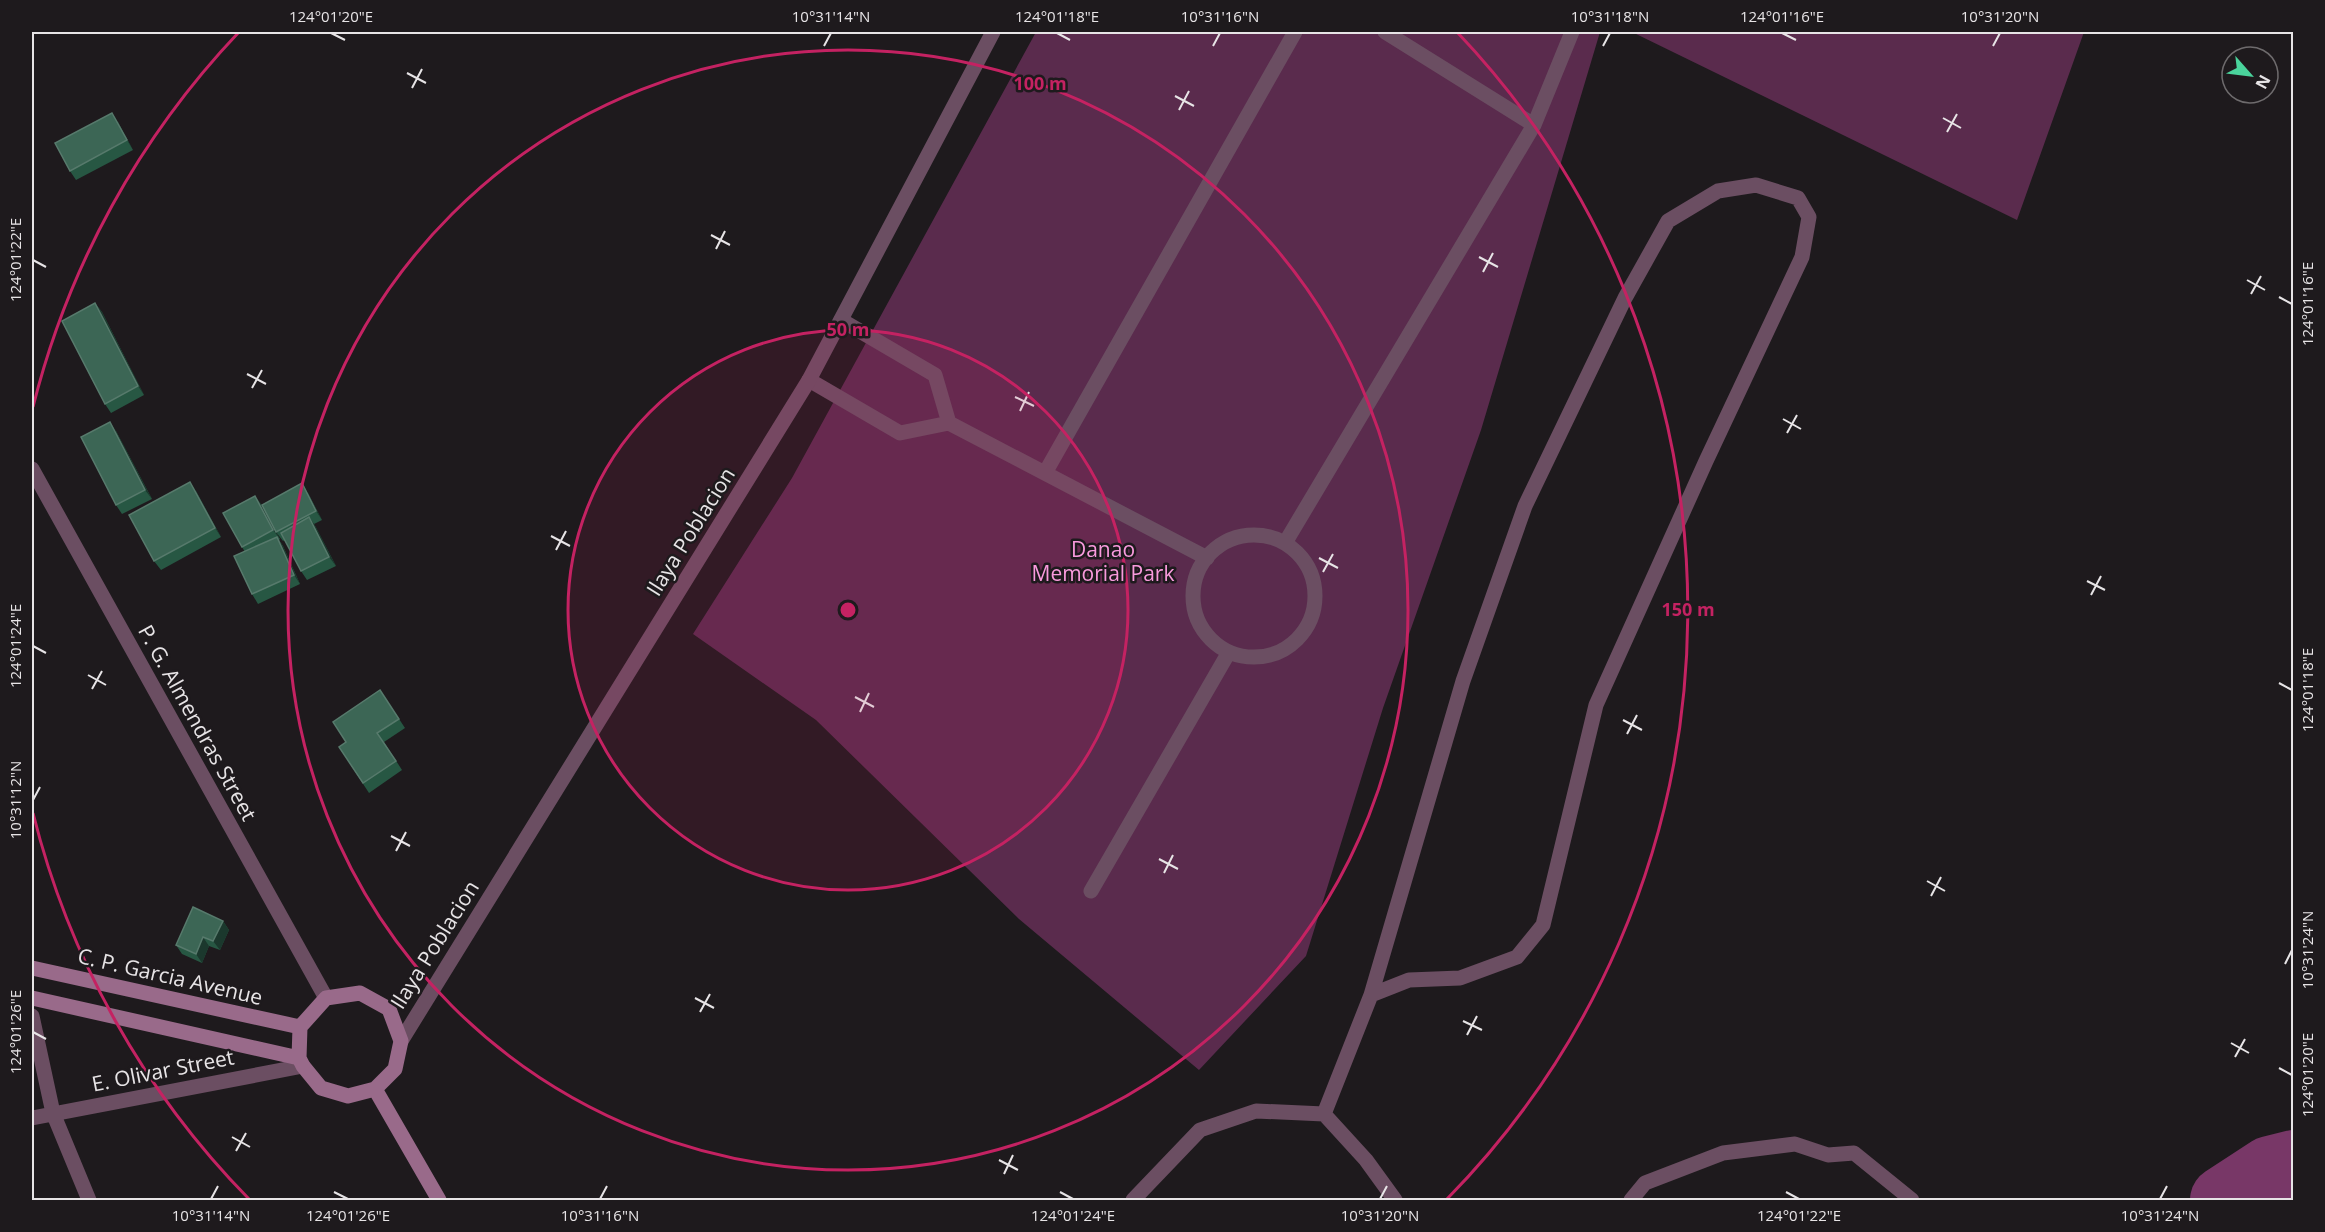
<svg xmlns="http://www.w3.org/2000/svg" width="2325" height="1232" font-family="'Open Sans',sans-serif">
  <rect width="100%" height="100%" fill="#1e1a1d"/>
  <path fill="#5a2b4d" d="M1036,32H1600L1481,430L1383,708L1306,956L1199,1070L1019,919L816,720L693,634L792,478Z
    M1632,32H2084L2017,220Z"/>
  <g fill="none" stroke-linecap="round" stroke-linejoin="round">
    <path stroke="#783767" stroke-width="68" d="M2224,1200L2270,1170L2294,1164"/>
    <path stroke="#6b4e62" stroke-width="15" d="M1385,32L1534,125
      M809,380L900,433L949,423L935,375L841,320
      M949,423L1207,558
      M1045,473L1295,32
      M1193 596a61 61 0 1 1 122 0a61 61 0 1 1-122 0Z
      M1285,543L1534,125L1572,32
      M1091,891L1229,652"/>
    <path stroke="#6b4e62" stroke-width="15" d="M32,1016L53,1113L89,1200
      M1324,1114L1371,995L1463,681L1525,506L1625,298L1668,221L1718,191L1756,185L1798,198L1809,217L1802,257L1706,461L1596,705L1543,925L1517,957L1460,978L1409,980L1371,995
      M32,1118L303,1066
      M1133,1200L1200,1130L1256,1111L1324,1114L1366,1160L1395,1200
      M1631,1200L1645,1183L1723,1153L1795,1144L1828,1155L1854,1153L1912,1200"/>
    <path stroke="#6b4e62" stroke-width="15" d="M32,469L326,998
      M401,1041L809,380L993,32"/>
    <path stroke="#996a8a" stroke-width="15" d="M32,968L300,1027
      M360,993L389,1009L401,1041L395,1069L375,1089L348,1096L321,1088L303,1066L299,1058L300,1027L326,998Z
      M32,998L299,1058
      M375,1089L439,1200"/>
  </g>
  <path fill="#275743" d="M118,122L133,150L76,180L70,171Z
    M95,303L102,312L144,395L111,413L105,404Z
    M116,431L152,499L122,514L116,505Z
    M196,491L221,537L161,570L154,561Z
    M308,493L322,520L314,524L336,566L307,580L301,571L285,540L283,541L276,532L264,510L280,539L279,540L283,546L300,584L258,604L252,594L245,552L242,547L262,505Z
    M380,690L405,728L384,742L402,770L369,793L339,747L346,742Z
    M223,921L229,930L220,950L209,946L202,963L182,954L176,945Z"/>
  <path fill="#1b382d" d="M112,113L118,122L133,150L127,140Z
    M95,303L102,312L144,395L138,386Z
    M110,422L116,431L152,499L145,490Z
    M190,482L196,491L221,537L215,528Z
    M302,483L308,493L322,520L316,511Z
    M255,496L262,505L280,539L273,530Z
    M309,517L316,527L336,566L329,557Z
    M277,537L283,546L300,584L294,575Z
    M223,921L229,930L220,950L213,941Z
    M203,937L209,946L202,963L196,954Z"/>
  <path fill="#3c6655" stroke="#577a6c" stroke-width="1.5" d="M112,113L127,140L70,171L55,143Z
    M95,303L138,386L105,404L62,321Z
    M110,422L145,490L116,505L81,437Z
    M190,482L215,528L154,561L129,515Z
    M302,483L316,511L276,532L262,505Z
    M255,496L273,530L242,547L223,513Z
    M309,517L329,557L301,571L281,533Z
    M277,537L294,575L252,594L234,556Z
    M380,690L399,719L377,733L396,761L363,783L339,747L346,742L333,722Z
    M193,907L223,921L213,941L203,937L196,954L176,945Z"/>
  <path fill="none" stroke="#e7e4e6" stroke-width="2" d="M331,33L345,40M1057,33L1070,40M1782,33L1796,40M824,46L831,33M1213,46L1220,33M1603,46L1610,33M1993,46L2000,33M407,73L426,83M412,88L422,69M1175,96L1194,106M1179,110L1189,91M1943,118L1961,128M1947,132L1957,114M711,235L730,245M716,249L725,231M1479,257L1498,267M33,260L46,267M1483,272L1493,253M2247,280L2265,290M2251,294L2261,276M2279,297L2292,304M247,374L266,384M252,388L262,370M1015,397L1034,406M1020,411L1029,392M1783,419L1801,429M1787,433L1797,415M551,536L570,546M556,550L566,531M1319,558L1338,568M1323,572L1333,554M2087,581L2105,590M2091,595L2101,576M33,646L46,653M88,675L106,685M2279,683L2292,690M92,689L102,671M855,697L874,707M860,712L869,693M1623,720L1642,730M1627,734L1637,715M33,800L40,787M391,836L410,846M396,851L406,832M1159,859L1178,869M1164,873L1173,855M1927,881L1945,891M1931,896L1941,877M2285,964L2292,950M695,998L714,1008M700,1012L710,994M1463,1021L1482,1030M33,1032L46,1039M1467,1035L1477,1016M2231,1043L2249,1053M2235,1057L2245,1039M2279,1068L2292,1075M232,1137L250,1147M236,1151L246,1133M999,1160L1018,1170M1004,1174L1013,1155M334,1192L348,1199M1060,1192L1073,1199M1786,1192L1799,1199M211,1199L218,1186M600,1199L607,1186M1380,1199L1387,1186M2160,1199L2167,1186"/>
  <circle cx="848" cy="610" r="280" fill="#c42262" fill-opacity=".12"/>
  <g fill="none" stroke="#c42262" stroke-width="3">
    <circle cx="848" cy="610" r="280"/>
    <circle cx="848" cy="610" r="560"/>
    <path d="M249 1199A840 840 0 0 1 33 813M33 407A840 840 0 0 1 239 32M1457 32A840 840 0 0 1 1447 1199"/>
  </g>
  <g text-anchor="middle" stroke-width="5" stroke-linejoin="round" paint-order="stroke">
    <g font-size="21" fill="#e7e4e6" stroke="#1e1a1d">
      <text transform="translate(691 532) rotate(-58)" y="7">Ilaya Poblacion</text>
      <text transform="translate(197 723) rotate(61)" y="7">P. G. Almendras Street</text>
      <text transform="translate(435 945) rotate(-58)" y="7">Ilaya Poblacion</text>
      <text transform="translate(170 977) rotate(13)" y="7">C. P. Garcia Avenue</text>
      <text transform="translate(163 1071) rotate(-11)" y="7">E. Olivar Street</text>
    </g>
    <g font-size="21" fill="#f99add" stroke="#1e1a1d">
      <text x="1103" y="557">Danao<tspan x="1103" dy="24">Memorial Park</tspan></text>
    </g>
  </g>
  <circle cx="848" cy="610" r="9" fill="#c42262" stroke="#1e1a1d" stroke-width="3"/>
  <g font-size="18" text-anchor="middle" font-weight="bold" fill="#c42262" stroke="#1e1a1d" stroke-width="5" stroke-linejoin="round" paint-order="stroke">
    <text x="1040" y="90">100 m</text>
    <text x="848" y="336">50 m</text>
    <text x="1688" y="616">150 m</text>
  </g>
  <rect width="2325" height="1232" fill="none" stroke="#1e1a1d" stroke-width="66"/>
  <g transform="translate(2250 75) rotate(118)"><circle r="28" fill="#1e1a1d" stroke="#6e6b6d" stroke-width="1.5"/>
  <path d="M0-4.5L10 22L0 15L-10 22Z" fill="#4ad49c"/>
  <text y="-9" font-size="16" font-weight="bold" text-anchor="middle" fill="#e7e4e6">N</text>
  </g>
  <rect x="33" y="33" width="2259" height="1166" fill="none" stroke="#e7e4e6" stroke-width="2"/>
  <g font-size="15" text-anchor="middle" fill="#e7e4e6">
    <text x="331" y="22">124°01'20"E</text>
    <text x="831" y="22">10°31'14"N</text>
    <text x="1057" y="22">124°01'18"E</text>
    <text x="1220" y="22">10°31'16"N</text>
    <text x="1610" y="22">10°31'18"N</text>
    <text x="1782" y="22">124°01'16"E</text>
    <text x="2000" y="22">10°31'20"N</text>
    <text transform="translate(16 260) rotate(-90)" y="5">124°01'22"E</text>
    <text transform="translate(2308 304) rotate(-90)" y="5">124°01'16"E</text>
    <text transform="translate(16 646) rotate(-90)" y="5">124°01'24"E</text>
    <text transform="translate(2308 690) rotate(-90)" y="5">124°01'18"E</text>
    <text transform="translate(16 800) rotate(-90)" y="5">10°31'12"N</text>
    <text transform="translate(2308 950) rotate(-90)" y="5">10°31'24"N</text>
    <text transform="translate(16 1032) rotate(-90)" y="5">124°01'26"E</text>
    <text transform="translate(2308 1075) rotate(-90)" y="5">124°01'20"E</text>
    <text x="211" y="1221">10°31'14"N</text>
    <text x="348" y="1221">124°01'26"E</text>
    <text x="600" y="1221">10°31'16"N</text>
    <text x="1073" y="1221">124°01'24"E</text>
    <text x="1380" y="1221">10°31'20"N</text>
    <text x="1799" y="1221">124°01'22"E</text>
    <text x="2160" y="1221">10°31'24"N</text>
  </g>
</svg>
